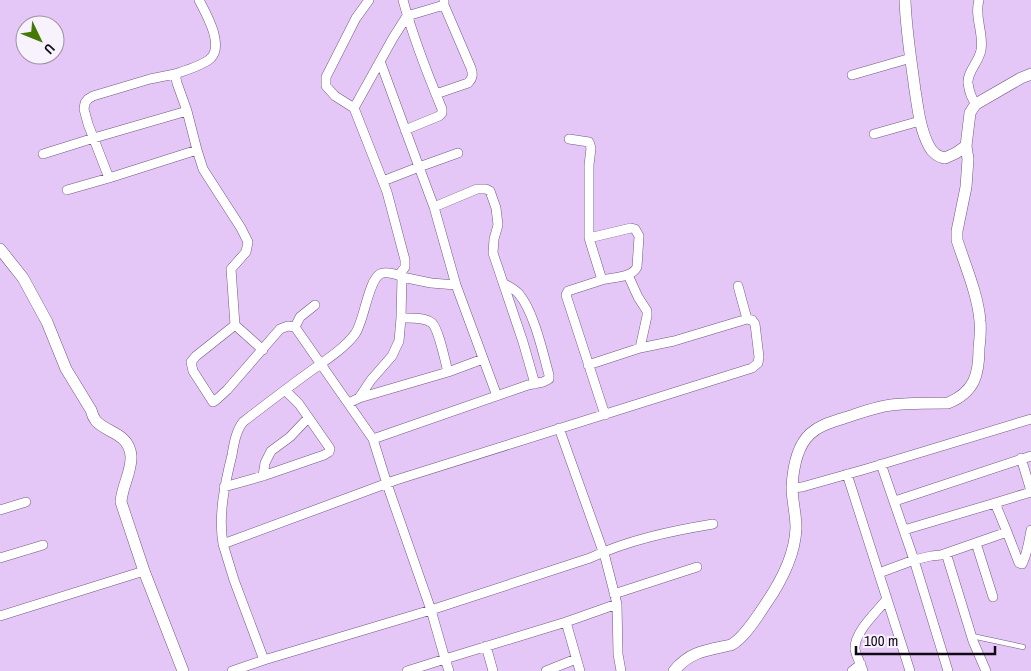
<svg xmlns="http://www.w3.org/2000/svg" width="1031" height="671" font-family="'Archivo Narrow',sans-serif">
  <rect width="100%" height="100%" fill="#e4c7f6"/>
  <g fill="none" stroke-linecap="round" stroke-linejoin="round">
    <defs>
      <path id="service" d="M972,636L1023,647"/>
      <path id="minor" d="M199,0C206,14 224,44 211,58C204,65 184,71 175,74L177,83L187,111L197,150L203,169L241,228L248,242L246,252L231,269L235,325L263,350
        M369,0L356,18L326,77V86L335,96L354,108L387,192L405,260V267L399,275
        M403,0C413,37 427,73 442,109V113L439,116L405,130
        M380,61L419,167L383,181
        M852,75L911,58
        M436,94L468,83C473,78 473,74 471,68L444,5V0
        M976,104C971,98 969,91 968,83C967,72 979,62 981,50C984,33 974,17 979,0
        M354,108L393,38L407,16L444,5
        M874,134L920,121
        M569,139L589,142L591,148L589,165V238L602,280L568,291L566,295L605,415
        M458,153L419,167L434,207L456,285L497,396
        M43,154L94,138L187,111
        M109,178L88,124L84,109L85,103L88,99L93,96L150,79L175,74
        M67,190L109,178L197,150
        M434,207L477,189H486L490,191L496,208L498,225L494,239L493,253L523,342L535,384
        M589,238L631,228L635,229L639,236L637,267C632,278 613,277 602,280
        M628,275L638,297L647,311V316L640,348
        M738,286L747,319
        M401,318C410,318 425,317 432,323C439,330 445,361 448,372
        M235,325L196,356L191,362L193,371L213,402L216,400L227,390L280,329L288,326L295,327L373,439L387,484L431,610L445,659L407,671
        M295,327L300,317L315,305
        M359,398L371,380L392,356L399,341L401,318L402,277
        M349,403L359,398L448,372L483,359
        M559,428L605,557L617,604L618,654L621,671
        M373,439L528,385L543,382L549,379V375C543,353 534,312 519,294C515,289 508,286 503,283
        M1021,458L1031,491
        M881,464L914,560L931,556L941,555L1007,532L995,503L1031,492
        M847,474L910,671
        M263,476L265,463L271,451L290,437L308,418
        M224,487L263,476L324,455L329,452L330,449L329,447L299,404L285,390
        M792,488L802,487L866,469L1031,419
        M895,501L1031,456
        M0,510L26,502
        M904,530L995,503
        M1007,532L1019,563L1022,564C1027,555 1029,541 1031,530
        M976,543L993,597
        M223,544C218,515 225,483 232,455C234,443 236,431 243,422C265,405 286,389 308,373C323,362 344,349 355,334C364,322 368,281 380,274C385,271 397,274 402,277L431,283L456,285
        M946,553L973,641L986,671
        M0,558L43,545
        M879,573L914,560L948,671
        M614,594L697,567
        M0,616L144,571
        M486,646L493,671
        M264,660L234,580L223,544L396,480L752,368L758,363L759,357L755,324L752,320L747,319L674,341L640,348L588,365
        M232,671L264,660L431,610L590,558C628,540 671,531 713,524
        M449,671L445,659L566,622
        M546,671L576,659
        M580,671L566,622L617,604
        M852,671L861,664
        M863,671C861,664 856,656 855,649C854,632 876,613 886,600"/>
      <path id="tertiary" d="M905,0C906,30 911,60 915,90C918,109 920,129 929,146C932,152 938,157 945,158L956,153L966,146
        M0,249L23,278L47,322L66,369L91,410C92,414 93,417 96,421C107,433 129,433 131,456C132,471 122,486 121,502L144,571L183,671
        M674,671C690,651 708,650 731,645C744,638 757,617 765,605C781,582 795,556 796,528C796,514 792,500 792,487C793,469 796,447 810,434C820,425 832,422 844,418C860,413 875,407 891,405C910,403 930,403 948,403C975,392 979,374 979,348C980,339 981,330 980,321C978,295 965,265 957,240V231L966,187L968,159L966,146L970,113L973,108L976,104L1021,78L1031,74"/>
    </defs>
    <use href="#service" stroke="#735881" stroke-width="5.5"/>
    <use href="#minor" stroke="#735881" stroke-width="10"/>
    <use href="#tertiary" stroke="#735881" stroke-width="12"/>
    <use href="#service" stroke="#fff" stroke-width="4.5"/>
    <use href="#minor" stroke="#fff" stroke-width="9"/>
    <use href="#tertiary" stroke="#fff" stroke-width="11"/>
  </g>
  <g transform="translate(40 40) rotate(133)"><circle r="24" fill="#f8f2fc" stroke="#9c94a0"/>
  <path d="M0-4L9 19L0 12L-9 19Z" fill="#457905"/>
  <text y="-8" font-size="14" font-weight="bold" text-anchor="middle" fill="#120817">U</text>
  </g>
  <path d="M856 646v8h139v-8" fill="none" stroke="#120817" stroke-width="2.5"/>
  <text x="864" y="646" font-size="15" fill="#120817" stroke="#f8f2fc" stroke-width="4" paint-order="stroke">100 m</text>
</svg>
